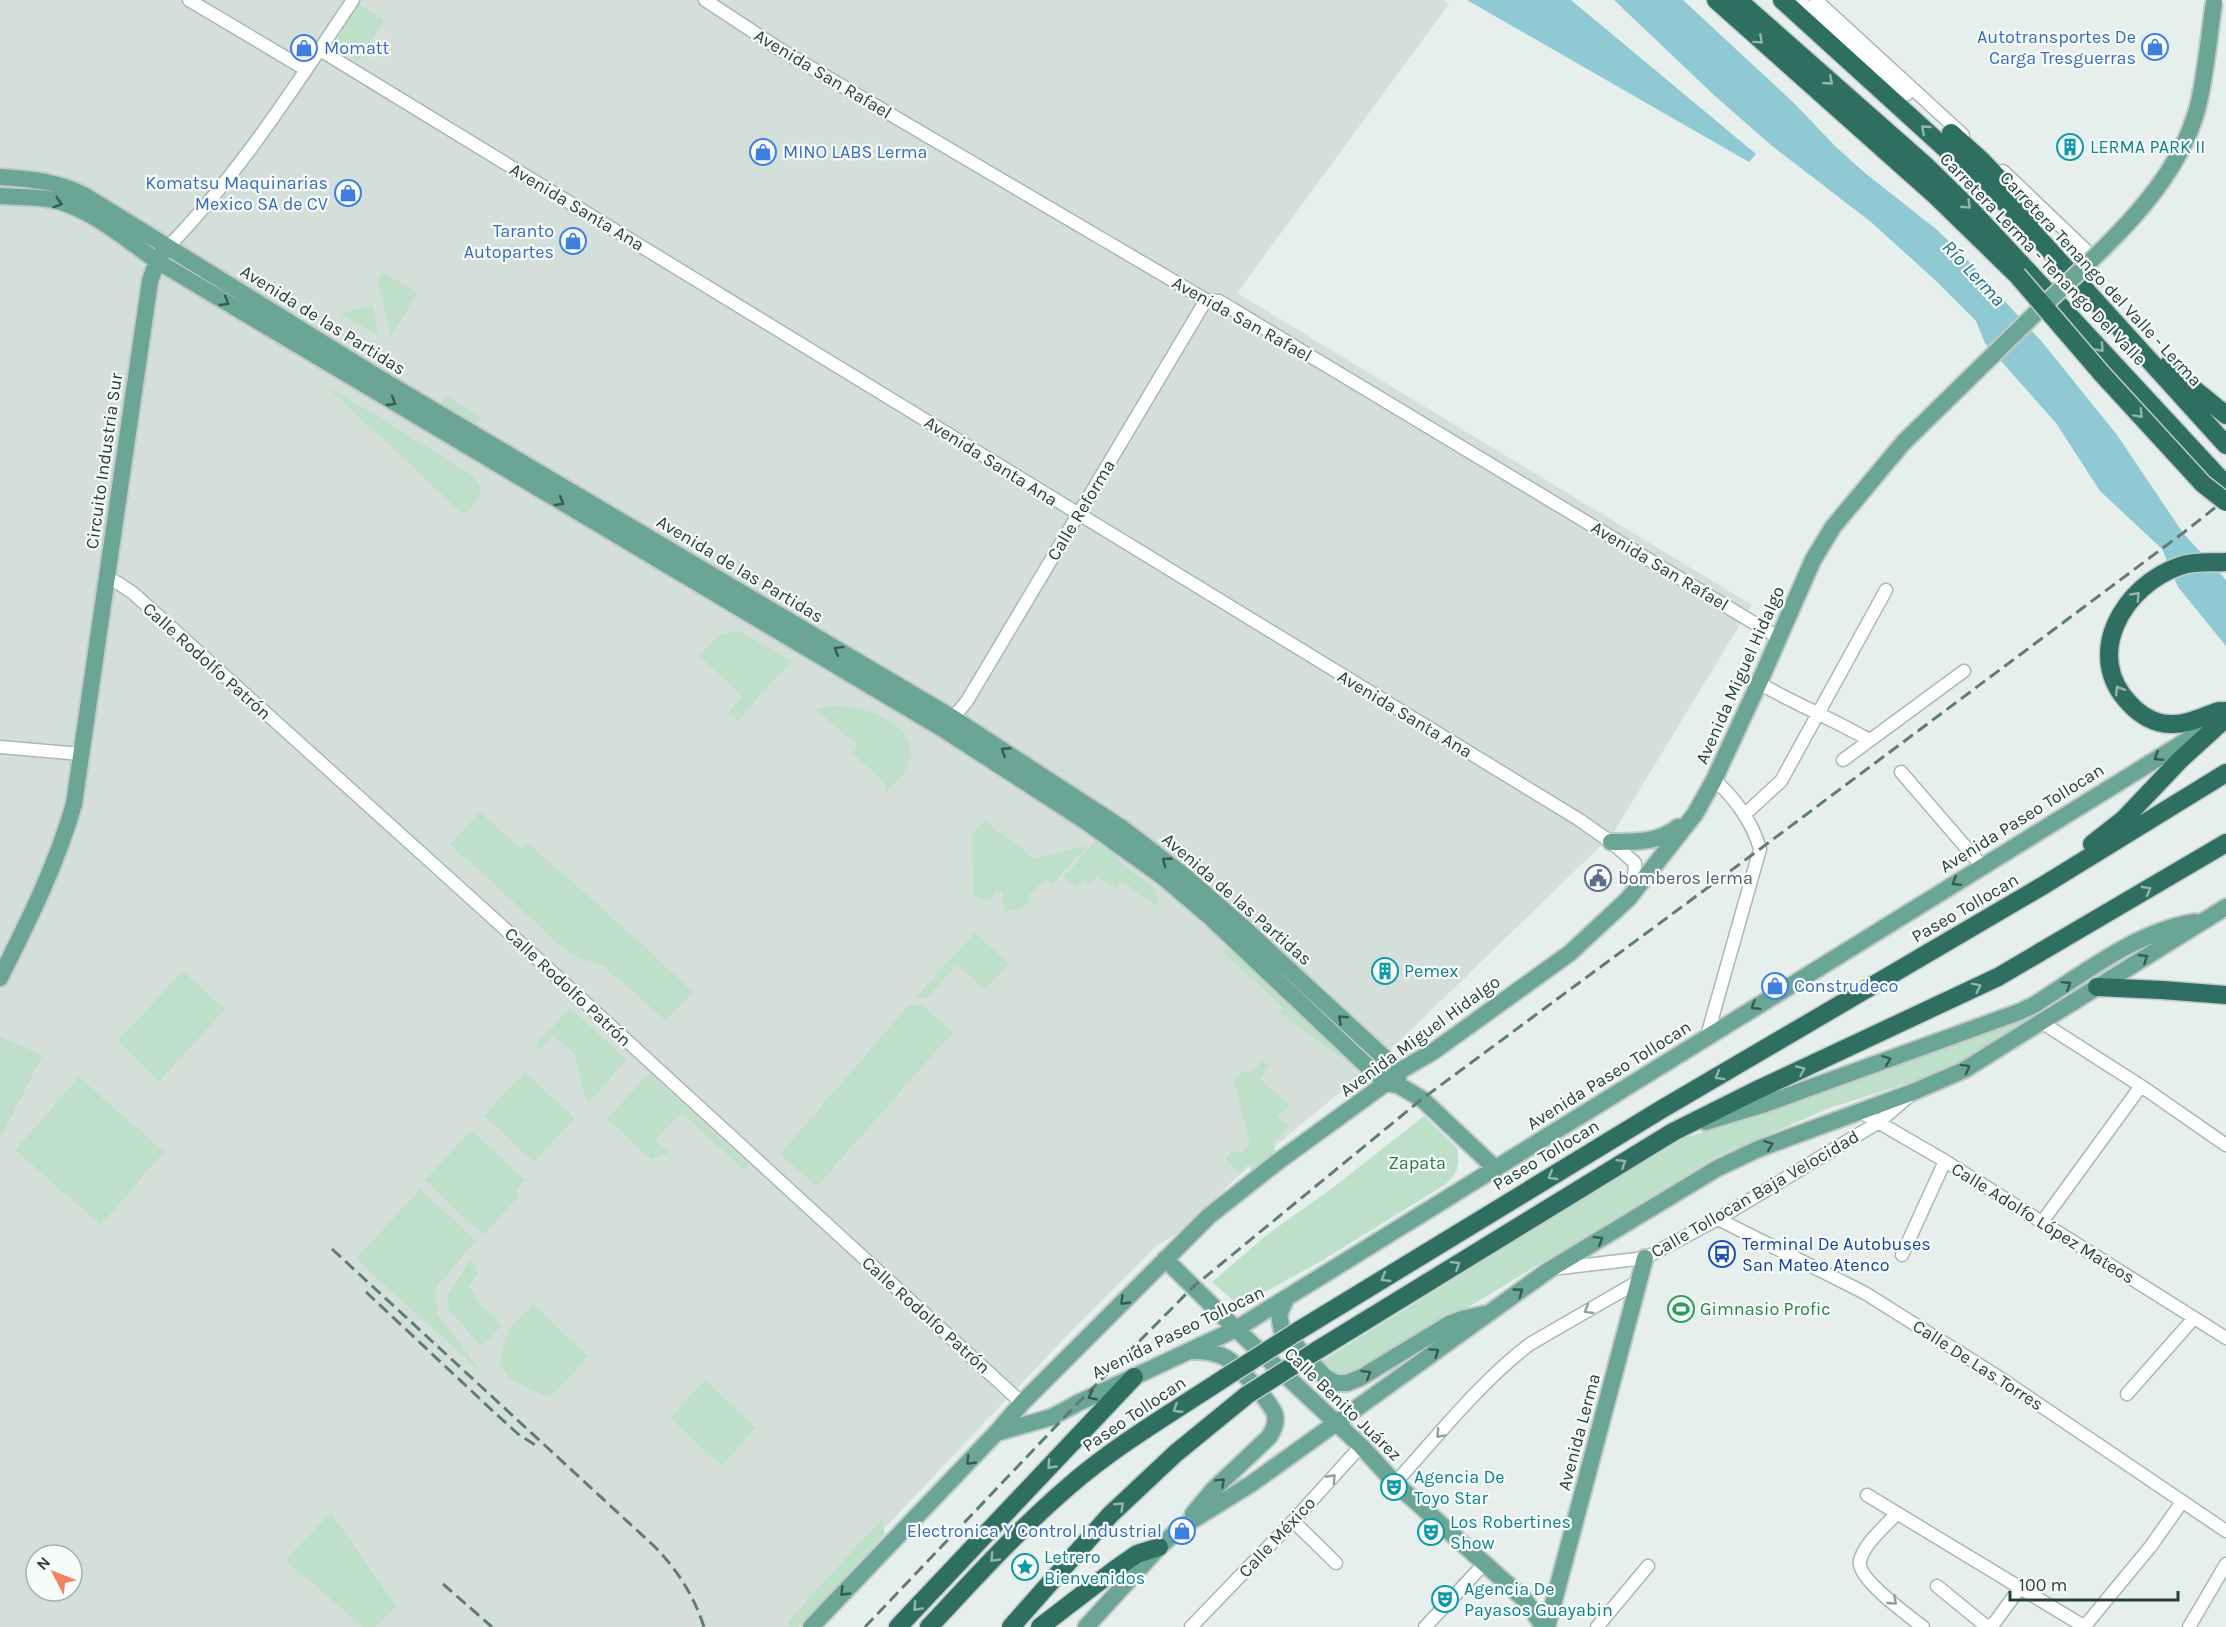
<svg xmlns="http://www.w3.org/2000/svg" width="2226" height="1627" font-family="Karla,sans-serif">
  <rect width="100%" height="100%" fill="#e6efeb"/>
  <path fill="#d4dfda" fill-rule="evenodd" d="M0,0H1442L1449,4L1237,293L1752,605L1612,835L1384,1056L1234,1180L1185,1228L1154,1248L1075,1327L791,1627H0ZM36,1555H72V1591H36Z"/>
  <path fill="#bfe0c8" d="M359,4L384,20L358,61L335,47L336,41Z
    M383,272L417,293L391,337L378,281Z
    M372,305L379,336L340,314Z
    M326,386L379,417L473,476L480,487L479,498L464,515Z
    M448,396L480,418L474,427L452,413L441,402Z
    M739,631L791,661L737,721L728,713L743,696L699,656L719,634Z
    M832,706C842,707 855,706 865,710C913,725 929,759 884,793L886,783L852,753L858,745L815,709Z
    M480,812L522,849L528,843L625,929L693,992L666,1021L605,967L570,954L450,844Z
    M985,821L1035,859L1089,844L1053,884L1045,879L1028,896L1031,899L1021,909L1005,912L1002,892L996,891L990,900L980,899L973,893L972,833Z
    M1095,841L1108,846L1125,867L1155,888L1158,907L1122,881L1116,889L1098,876L1091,884L1084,879L1077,887L1064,877Z
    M975,933L1009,964L985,990L957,965L927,998H915Z
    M1226,948L1264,971L1345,1049L1338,1056L1280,1012L1283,1008L1223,952Z
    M183,971L225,1009L160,1081L118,1041Z
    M922,1005L953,1032L817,1186L780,1154L908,1006Z
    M570,1008L627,1060L588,1102L584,1094L575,1055L554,1035L539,1050L535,1046Z
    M2034,1017L1952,1069L1830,1108L1718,1156L1356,1375L1335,1374L1322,1361L1675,1141L1826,1093L2000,1025Z
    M0,1037L43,1055L0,1138Z
    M1262,1061L1270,1066L1260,1078L1289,1104L1277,1116L1285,1123L1289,1121L1287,1123L1290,1125L1273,1144L1276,1152L1252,1171L1249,1163L1239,1173L1225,1159L1233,1151L1241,1153L1250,1142L1234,1081L1244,1070L1250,1074Z
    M525,1072L575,1118L534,1162L484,1116Z
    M649,1073L749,1165L744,1170L681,1112L655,1140L671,1155L663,1154L652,1160L607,1119Z
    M79,1077L164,1152L101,1225L15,1150Z
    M1424,1116L1457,1148C1460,1163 1458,1174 1446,1184L1323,1260L1244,1304H1237L1212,1282L1268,1234L1330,1190Z
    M472,1130L525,1180L516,1189L518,1197L483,1235L425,1180Z
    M420,1189L476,1241L438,1285L435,1294L438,1315L483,1374L356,1259Z
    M469,1261L475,1265L477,1274L469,1286L476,1296L475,1299L502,1325L485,1343L479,1344L449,1310L448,1295Z
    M533,1304L588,1356L551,1396L547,1397L510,1379L500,1365V1359L509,1329Z
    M706,1380L756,1428L721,1465L670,1418Z
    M331,1513L396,1606L375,1627H363L285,1560Z
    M882,1519L885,1534L799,1627H768H789V1620Z"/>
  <path fill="#8ec9d4" d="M1467,0H1571L1756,154L1749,162Z
    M1614,0H1683L1794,103L1836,147L1865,173L1936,229L1959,251L2043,343L2117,435L2183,533L2226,580V646L2178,587L2162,549L2100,491L2056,423L1985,343L1976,321L1935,280L1871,222L1771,145L1715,96Z"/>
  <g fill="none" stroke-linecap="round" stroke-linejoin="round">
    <defs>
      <path id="minor" d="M189,0L305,69
        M705,0L781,50L1206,300L1219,301L1779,638
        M1799,0L1907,94
        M1816,0L1963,135
        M320,50L1578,819L1611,842L1635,863L1633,891
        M2003,171L2093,257
        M168,247C240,173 295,86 353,0
        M107,578L118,583L133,593L493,918L1022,1403
        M1759,683C1795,704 1833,719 1869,740
        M953,718L967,701L1206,300
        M0,747L81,754
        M1843,760L1964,671
        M1901,772L1982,866
        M1744,815L1781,781L1886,590
        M2041,1022L2141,1086L2226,1145
        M1707,1036L1760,849C1753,824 1735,797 1714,780
        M1859,1111L1945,1161L2226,1338
        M1718,1219L1865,1293L1997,1376L2226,1531
        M2042,1222L2141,1086
        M1902,1255L1945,1161
        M1552,1269L1645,1258L1718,1219L1879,1122L1908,1097
        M2127,1394L2194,1318
        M1395,1483C1438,1436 1479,1383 1530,1344L1639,1281
        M1867,1495L2085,1627
        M1897,1513C1885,1527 1864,1543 1860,1561C1856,1578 1909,1616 1923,1627
        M1293,1521L1336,1563
        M1937,1586L1987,1627
        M1191,1627L1293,1521L1361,1446
        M1425,1627L1484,1564
        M1597,1627L1648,1566
        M1988,1627L1995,1622L2020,1588
        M2084,1627L2151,1546L2182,1502
        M2189,1627L2226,1564"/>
      <path id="major" d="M0,177C30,179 57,181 84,195L376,376L953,718L1122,828L1186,877L1244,928L1389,1062L1398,1072V1083
        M0,196C20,198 42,196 61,202C96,213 127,240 157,261L946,731L1085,821L1163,877L1211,918L1366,1065L1386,1083L1398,1085L1422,1099L1496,1169
        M1611,842C1635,842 1658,843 1678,827
        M0,978C28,922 57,864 74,804L150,281L157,261L163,252
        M1705,1122L1765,1104L2019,1012L2034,1005C2083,974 2137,931 2195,922
        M1165,1259L1236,1329L1361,1446L1395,1483L1524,1599L1544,1627
        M1286,1299L1279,1314L1282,1331L1325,1377L1336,1383H1347L1360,1378L1449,1324L1462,1319L1484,1314
        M996,1433L1052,1417L1078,1403L1236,1329L2210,726
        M1193,1514L1214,1489L1269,1437C1273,1431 1277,1423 1275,1415C1273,1405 1236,1363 1226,1358C1216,1352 1206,1351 1194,1351
        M811,1627L996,1433L1022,1403L1209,1216L1276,1163L1386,1083L1398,1072L1434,1051L1570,953L1628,899L1695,814L1714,780L1759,683L1813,560L1833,527L1903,443L2043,306
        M1086,1627L1159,1547L1183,1526L1251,1484L1549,1270L1716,1169L1758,1149L1913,1092L1964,1070L2226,907
        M1547,1627L1645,1258"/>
      <path id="highway" d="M1716,0L1936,196L2017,275
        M1738,0L1925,165L1974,213L2226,485
        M1782,0L2014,211L2226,445
        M1951,133L1981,160L2034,215
        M2169,364L2184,381L2226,415
        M2226,562C2211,563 2195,561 2180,566C2124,585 2082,655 2130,704C2140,715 2155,724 2170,724C2187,725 2203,716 2219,711H2226
        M2092,844L2124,819L2180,760L2226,718
        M2097,987L2162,990L2226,995
        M1298,1331L1662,1109L2044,885L2226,773
        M1316,1351L1673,1132L1755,1091L1998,977L2226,843
        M898,1627L1134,1377
        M929,1627C974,1579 1018,1530 1068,1487C1116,1445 1173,1412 1226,1377
        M1011,1627L1110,1515L1176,1453L1247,1395
        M1040,1627L1117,1568L1137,1554L1159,1547"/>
    </defs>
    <use href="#minor" stroke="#a8b8b2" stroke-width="15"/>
    <use href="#major" stroke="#c2cac8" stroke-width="20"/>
    <use href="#highway" stroke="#c2cac8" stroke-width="21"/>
    <use href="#minor" stroke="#fff" stroke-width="12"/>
    <use href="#major" stroke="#6aa596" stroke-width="16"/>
    <use href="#highway" stroke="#2f6f62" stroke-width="18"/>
    <path stroke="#5f7d75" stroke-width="3" stroke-dasharray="12 6" stroke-linecap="butt" d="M332,1249L654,1546C677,1569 694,1596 704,1627
      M366,1292L495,1413L518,1434L535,1445
      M443,1584L492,1627
      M865,1627L1078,1403L1193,1287L1422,1099L1760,849L2183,533L2226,499"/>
    <defs>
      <path id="major-bridge" d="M2043,306C2102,249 2177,188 2198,106C2206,73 2209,36 2214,2"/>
      <path id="highway-bridge" d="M2017,275L2102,374L2203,484L2226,502
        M1226,1377L1298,1331
        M1247,1395L1316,1351"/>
    </defs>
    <use href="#major-bridge" stroke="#c2cac8" stroke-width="20" stroke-linecap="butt"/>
    <use href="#highway-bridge" stroke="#c2cac8" stroke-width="21" stroke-linecap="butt"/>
    <use href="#major-bridge" stroke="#6aa596" stroke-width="16"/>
    <use href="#highway-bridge" stroke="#2f6f62" stroke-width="18"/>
  </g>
  <defs><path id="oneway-chevron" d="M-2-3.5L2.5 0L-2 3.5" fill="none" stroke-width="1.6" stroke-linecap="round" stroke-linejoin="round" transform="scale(1.5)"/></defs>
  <g stroke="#93b5ae">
    <use href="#oneway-chevron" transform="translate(1759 40) rotate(42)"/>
    <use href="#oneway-chevron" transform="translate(1829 81) rotate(41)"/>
    <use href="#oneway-chevron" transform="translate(1925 129) rotate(-139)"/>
    <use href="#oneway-chevron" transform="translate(1967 205) rotate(44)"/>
    <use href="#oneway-chevron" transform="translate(2100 348) rotate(47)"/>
    <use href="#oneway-chevron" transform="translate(2139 414) rotate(47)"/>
    <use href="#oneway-chevron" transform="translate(2136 596) rotate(-46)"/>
    <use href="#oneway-chevron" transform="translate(2119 690) rotate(-122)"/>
    <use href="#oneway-chevron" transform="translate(2147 890) rotate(-30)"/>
    <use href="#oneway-chevron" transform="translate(1977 987) rotate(-26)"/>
    <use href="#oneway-chevron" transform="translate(1801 1070) rotate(-24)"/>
    <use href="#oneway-chevron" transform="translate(1719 1076) rotate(150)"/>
    <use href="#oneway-chevron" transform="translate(1622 1163) rotate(-32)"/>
    <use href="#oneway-chevron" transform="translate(1552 1176) rotate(149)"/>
    <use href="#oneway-chevron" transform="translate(1456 1265) rotate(-32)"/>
    <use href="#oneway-chevron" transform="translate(1385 1278) rotate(149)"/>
    <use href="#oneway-chevron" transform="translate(1177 1409) rotate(147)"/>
    <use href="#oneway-chevron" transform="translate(1051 1465) rotate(133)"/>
    <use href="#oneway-chevron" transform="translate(1120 1506) rotate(-44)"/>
    <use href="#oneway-chevron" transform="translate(994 1558) rotate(134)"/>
    <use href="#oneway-chevron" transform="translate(917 1607) rotate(133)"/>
  </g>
  <g stroke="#365b51">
    <use href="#oneway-chevron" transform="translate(58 203) rotate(16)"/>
    <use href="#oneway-chevron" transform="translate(225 302) rotate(31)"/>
    <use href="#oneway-chevron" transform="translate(392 402) rotate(31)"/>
    <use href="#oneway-chevron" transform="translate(560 502) rotate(31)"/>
    <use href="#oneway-chevron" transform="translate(838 650) rotate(-149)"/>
    <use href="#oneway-chevron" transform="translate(1005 751) rotate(-147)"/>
    <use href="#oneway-chevron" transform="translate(2158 757) rotate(148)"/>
    <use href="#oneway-chevron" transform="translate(1166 861) rotate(-142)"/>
    <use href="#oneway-chevron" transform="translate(1956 882) rotate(148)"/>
    <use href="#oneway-chevron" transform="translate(2144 958) rotate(-32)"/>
    <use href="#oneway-chevron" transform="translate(2067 985) rotate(-32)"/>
    <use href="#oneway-chevron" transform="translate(1755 1006) rotate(148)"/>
    <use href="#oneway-chevron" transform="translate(1342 1019) rotate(-137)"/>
    <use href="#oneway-chevron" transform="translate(1887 1060) rotate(-20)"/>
    <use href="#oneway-chevron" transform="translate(1966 1068) rotate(-29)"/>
    <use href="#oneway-chevron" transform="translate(1769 1145) rotate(-21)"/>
    <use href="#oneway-chevron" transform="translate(1599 1240) rotate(-31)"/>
    <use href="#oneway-chevron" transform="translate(1519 1292) rotate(-36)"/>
    <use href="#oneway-chevron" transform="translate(1124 1301) rotate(134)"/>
    <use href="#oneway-chevron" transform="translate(1435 1352) rotate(-35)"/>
    <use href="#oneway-chevron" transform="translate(1367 1374) rotate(-31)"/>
    <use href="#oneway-chevron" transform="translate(1092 1396) rotate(155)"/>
    <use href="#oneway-chevron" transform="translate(970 1461) rotate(134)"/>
    <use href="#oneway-chevron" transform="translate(1221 1482) rotate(-43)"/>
    <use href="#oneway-chevron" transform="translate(844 1592) rotate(134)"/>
  </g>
  <g stroke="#92a09c">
    <use href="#oneway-chevron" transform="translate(1588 1310) rotate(150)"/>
    <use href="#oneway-chevron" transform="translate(1440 1434) rotate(133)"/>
    <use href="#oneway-chevron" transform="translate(1332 1478) rotate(-48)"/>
    <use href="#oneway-chevron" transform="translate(1893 1601) rotate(41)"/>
  </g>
  <defs>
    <symbol id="shop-ring" viewBox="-11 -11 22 22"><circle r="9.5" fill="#f7fbf9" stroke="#3f7fe0" stroke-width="1.5"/><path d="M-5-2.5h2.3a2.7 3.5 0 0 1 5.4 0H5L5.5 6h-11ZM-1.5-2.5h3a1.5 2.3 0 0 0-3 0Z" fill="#3f7fe0"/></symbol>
    <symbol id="building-ring" viewBox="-11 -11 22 22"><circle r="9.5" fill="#f7fbf9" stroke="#0f9aa8" stroke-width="1.5"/><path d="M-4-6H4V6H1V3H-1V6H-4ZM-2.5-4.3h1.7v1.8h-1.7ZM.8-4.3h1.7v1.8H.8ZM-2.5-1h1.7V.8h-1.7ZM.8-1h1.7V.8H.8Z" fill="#0f9aa8"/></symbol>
    <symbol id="civic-ring" viewBox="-11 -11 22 22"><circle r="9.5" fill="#f7fbf9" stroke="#5c6f8a" stroke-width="1.5"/><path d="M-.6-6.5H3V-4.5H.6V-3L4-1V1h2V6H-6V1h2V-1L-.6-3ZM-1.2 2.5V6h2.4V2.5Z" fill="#5c6f8a"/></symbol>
    <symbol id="bus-ring" viewBox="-11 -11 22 22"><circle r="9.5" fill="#f7fbf9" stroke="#1a4fb4" stroke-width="1.5"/><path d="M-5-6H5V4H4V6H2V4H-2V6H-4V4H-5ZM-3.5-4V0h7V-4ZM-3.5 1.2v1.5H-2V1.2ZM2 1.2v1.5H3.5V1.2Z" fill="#1a4fb4"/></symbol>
    <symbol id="stadium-ring" viewBox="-11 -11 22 22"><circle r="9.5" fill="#f7fbf9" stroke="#2e9e5b" stroke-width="1.5"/><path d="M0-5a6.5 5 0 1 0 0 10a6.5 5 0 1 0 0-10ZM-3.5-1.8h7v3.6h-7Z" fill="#2e9e5b"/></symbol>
    <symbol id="theatre-ring" viewBox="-11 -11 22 22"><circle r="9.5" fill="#f7fbf9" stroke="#0f9aa8" stroke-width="1.5"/><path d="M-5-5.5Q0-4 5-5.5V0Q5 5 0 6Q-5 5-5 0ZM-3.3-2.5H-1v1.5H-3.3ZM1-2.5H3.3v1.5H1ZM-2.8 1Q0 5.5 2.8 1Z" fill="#0f9aa8"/></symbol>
    <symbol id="sight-ring" viewBox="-11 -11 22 22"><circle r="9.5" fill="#f7fbf9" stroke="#0f9aa8" stroke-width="1.5"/><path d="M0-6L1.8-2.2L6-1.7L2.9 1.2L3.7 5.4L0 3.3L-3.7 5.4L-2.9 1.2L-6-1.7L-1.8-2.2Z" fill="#0f9aa8"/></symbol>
  </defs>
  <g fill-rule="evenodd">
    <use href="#shop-ring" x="2140" y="32" width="30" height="30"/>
    <use href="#shop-ring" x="289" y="33" width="30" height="30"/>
    <use href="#building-ring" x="2055" y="132" width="30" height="30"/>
    <use href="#shop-ring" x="748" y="137" width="30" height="30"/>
    <use href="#shop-ring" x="333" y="178" width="30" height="30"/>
    <use href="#shop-ring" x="558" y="226" width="30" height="30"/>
    <use href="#civic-ring" x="1583" y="863" width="30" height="30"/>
    <use href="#building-ring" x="1370" y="956" width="30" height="30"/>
    <use href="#shop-ring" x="1760" y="971" width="30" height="30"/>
    <use href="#bus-ring" x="1707" y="1239" width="30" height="30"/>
    <use href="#stadium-ring" x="1666" y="1294" width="30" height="30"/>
    <use href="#theatre-ring" x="1379" y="1472" width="30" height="30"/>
    <use href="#shop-ring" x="1167" y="1516" width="30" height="30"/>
    <use href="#theatre-ring" x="1416" y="1517" width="30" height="30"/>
    <use href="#sight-ring" x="1010" y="1552" width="30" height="30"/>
    <use href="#theatre-ring" x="1430" y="1584" width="30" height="30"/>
  </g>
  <g text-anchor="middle" stroke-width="4.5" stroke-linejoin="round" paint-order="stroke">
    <g font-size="18" fill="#366cbe" stroke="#f7fbf9" text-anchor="end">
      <text x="2136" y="43">Autotransportes De<tspan x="2136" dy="21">Carga Tresguerras</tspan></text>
      <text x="324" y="54" text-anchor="start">Momatt</text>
      <text x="783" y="158" text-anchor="start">MINO LABS Lerma</text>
      <text x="328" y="189">Komatsu Maquinarias<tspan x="328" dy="21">Mexico SA de CV</tspan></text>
      <text x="554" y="237">Taranto<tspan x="554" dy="21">Autopartes</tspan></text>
      <text x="1794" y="992" text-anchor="start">Construdeco</text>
      <text x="1162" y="1537">Electronica Y Control Industrial</text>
    </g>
    <g font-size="18" fill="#24423a" stroke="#f7fbf9">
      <text transform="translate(823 74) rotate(31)" y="6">Avenida San Rafael</text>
      <text transform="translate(577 207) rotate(31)" y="6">Avenida Santa Ana</text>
      <text transform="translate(2043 259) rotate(46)" y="6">Carretera Lerma - Tenango Del Valle</text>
      <text transform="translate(2101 279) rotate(47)" y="6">Carretera Tenango del Valle - Lerma</text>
      <text transform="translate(1242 319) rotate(29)" y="6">Avenida San Rafael</text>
      <text transform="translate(323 320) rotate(32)" y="6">Avenida de las Partidas</text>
      <text transform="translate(104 461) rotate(-82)" y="6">Circuito Industria Sur</text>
      <text transform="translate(991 461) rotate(32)" y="6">Avenida Santa Ana</text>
      <text transform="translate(1081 510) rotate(-59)" y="6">Calle Reforma</text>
      <text transform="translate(1660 566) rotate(31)" y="6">Avenida San Rafael</text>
      <text transform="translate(740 569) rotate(31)" y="6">Avenida de las Partidas</text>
      <text transform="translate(207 661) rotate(42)" y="6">Calle Rodolfo Patrón</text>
      <text transform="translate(1740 675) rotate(-66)" y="6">Avenida Miguel Hidalgo</text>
      <text transform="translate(1405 714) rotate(31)" y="6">Avenida Santa Ana</text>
      <text transform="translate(2022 818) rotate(-32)" y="6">Avenida Paseo Tollocan</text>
      <text transform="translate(1237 899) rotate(41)" y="6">Avenida de las Partidas</text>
      <text transform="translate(1965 908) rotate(-30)" y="6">Paseo Tollocan</text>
      <text transform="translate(568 987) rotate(43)" y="6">Calle Rodolfo Patrón</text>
      <text transform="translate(1420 1036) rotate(-36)" y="6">Avenida Miguel Hidalgo</text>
      <text transform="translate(1609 1075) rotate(-32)" y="6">Avenida Paseo Tollocan</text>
      <text transform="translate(1546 1155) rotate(-31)" y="6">Paseo Tollocan</text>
      <text transform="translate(1755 1194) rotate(-30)" y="6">Calle Tollocan Baja Velocidad</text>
      <text transform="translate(2043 1223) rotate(32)" y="6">Calle Adolfo López Mateos</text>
      <text transform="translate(926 1315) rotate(42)" y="6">Calle Rodolfo Patrón</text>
      <text transform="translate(1178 1332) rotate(-26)" y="6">Avenida Paseo Tollocan</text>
      <text transform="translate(1978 1365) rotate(33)" y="6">Calle De Las Torres</text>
      <text transform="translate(1343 1404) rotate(44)" y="6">Calle Benito Juárez</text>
      <text transform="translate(1134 1414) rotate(-34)" y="6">Paseo Tollocan</text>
      <text transform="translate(1579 1432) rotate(-75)" y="6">Avenida Lerma</text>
      <text transform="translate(1277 1537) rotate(-47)" y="6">Calle México</text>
    </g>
    <g font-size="18" fill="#0d838f" stroke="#f7fbf9" text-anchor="start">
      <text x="2090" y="153">LERMA PARK II</text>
      <text x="1404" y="977">Pemex</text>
      <text x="1414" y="1483">Agencia De<tspan x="1414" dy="21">Toyo Star</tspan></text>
      <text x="1450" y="1528">Los Robertines<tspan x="1450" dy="21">Show</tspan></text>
      <text x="1044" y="1563">Letrero<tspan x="1044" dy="21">Bienvenidos</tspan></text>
      <text x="1464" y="1595">Agencia De<tspan x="1464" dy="21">Payasos Guayabin</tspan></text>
    </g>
    <g font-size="18" fill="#4e5e75" stroke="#f7fbf9" text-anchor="start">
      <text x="1618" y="884">bomberos lerma</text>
    </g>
    <g font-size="18" fill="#2d7a4b" stroke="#f7fbf9">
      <text x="1417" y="1169">Zapata</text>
    </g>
    <g font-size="18" fill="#164399" stroke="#f7fbf9" text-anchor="start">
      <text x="1742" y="1250">Terminal De Autobuses<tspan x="1742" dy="21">San Mateo Atenco</tspan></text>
    </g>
    <g font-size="18" fill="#27864d" stroke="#f7fbf9" text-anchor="start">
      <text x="1700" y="1315">Gimnasio Profic</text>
    </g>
    <g font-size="20" font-style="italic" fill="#1c6f80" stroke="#f7fbf9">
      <text transform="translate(1974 273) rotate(47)" y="7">Río Lerma</text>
    </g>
  </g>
  <g transform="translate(54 1573) rotate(312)"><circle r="28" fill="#f7fbf9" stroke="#a3b1ad" stroke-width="1.5"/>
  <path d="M0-4.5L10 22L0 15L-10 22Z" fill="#f4845f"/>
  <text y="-9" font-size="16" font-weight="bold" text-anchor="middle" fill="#24423a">N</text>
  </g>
  <path d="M2010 1591v9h168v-9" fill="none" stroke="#24423a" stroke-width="3"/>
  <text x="2019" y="1591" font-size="18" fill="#24423a" stroke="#f7fbf9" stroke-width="4.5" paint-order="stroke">100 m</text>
</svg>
